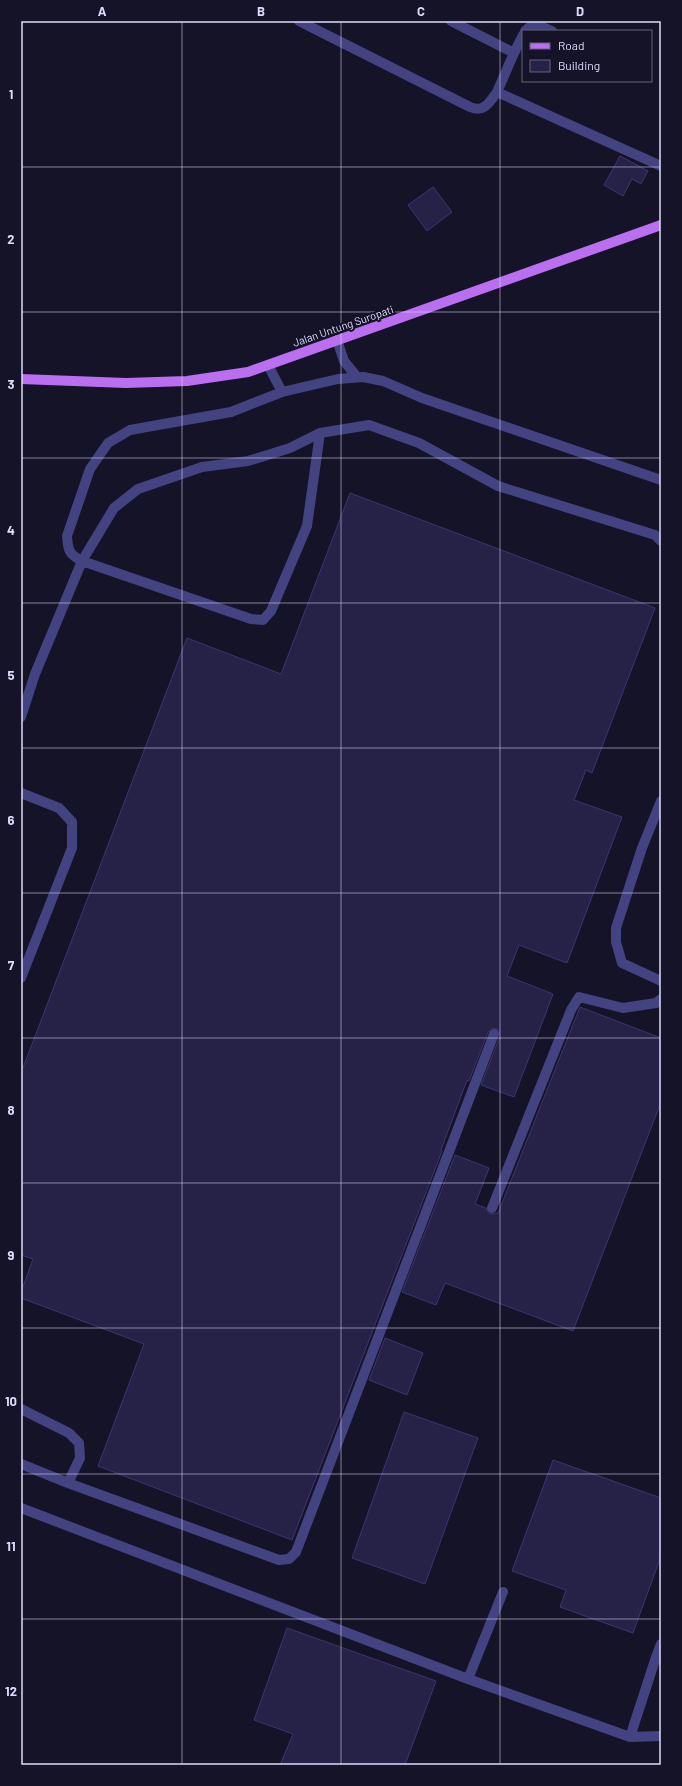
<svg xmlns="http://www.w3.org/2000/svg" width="682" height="1786" font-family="Barlow,sans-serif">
  <rect width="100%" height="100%" fill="#151327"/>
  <path fill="#262146" stroke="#3e3570" d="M620,156L648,171L641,184L632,179L623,196L604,185Z
    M433,187L452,212L427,231L408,205Z
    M350,493L655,608L592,773L586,770L574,800L622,817L567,963L519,945L507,976L553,994L514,1097L481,1085L500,1036L499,1030L493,1028L488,1032L469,1081L467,1080L441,1150L442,1151L292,1540L98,1466L144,1344L21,1298V1292L33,1259L21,1255V1073L187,638L281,674Z
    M580,1007L661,1038V1102L573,1331L445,1283L436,1305L402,1292L455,1155L489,1168L475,1204L486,1208L490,1214L498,1213Z
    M385,1338L423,1353L407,1395L369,1380Z
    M404,1412L478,1438L425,1584L352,1558Z
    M553,1460L661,1498V1556L633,1633L560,1607L566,1590L512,1571Z
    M287,1628L436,1681L405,1765H280L293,1734L254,1720Z"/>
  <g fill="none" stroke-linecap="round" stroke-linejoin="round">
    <path stroke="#434381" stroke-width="10" d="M299,21L470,107C484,113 489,103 497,92L661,166
      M451,21L514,53L497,92
      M525,31L532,25H538L552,31
      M514,53L523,35
      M337,340L344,361L357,377
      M268,365L282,392
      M320,433L307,526L271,611L263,620L251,619L82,561C69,554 68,551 67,536L90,469L108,443L130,430L231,412L282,392L338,379L363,377L383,381L422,398L661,480
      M21,717L35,674L82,561L114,508L138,489L202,467L248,461L290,448L320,433L369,425L419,443L498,486L655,535L661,541
      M21,793L59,808L72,822V848L21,978
      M661,801L642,848L616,928V942L622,963L661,981
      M492,1208L571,1010L579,997L623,1008L656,1003L661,999
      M21,1409L69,1433L79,1443L80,1458L68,1483L21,1464
      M68,1483L279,1560L289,1559L296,1552L494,1034
      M21,1508L468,1679L630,1737L656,1657L661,1658
      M656,1657L661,1644
      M468,1679L503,1592
      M630,1737L661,1736"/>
    <path stroke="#b96ff0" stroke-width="10" d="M21,379L126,383L187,381L248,372L661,225"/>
  </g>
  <path fill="none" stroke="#dedcfb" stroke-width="1" stroke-opacity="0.55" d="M182,21V1765M341,21V1765M500,21V1765M21,167H661M21,312H661M21,458H661M21,603H661M21,748H661M21,893H661M21,1038H661M21,1183H661M21,1328H661M21,1474H661M21,1619H661"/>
  <g text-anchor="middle" stroke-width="4" stroke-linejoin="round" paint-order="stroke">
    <g font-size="11" fill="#dedcfb" stroke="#151327">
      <text transform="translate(343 326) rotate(-19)" y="4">Jalan Untung Suropati</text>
    </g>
  </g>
  <rect width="682" height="1786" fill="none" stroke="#151327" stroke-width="44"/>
  <rect x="522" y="30" width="130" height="52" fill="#151327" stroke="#65637c"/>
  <rect x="530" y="43" width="20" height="6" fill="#b96ff0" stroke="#65637c"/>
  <text x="558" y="50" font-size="12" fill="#dedcfb">Road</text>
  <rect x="530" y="60" width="20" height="12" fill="#262146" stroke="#65637c"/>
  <text x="558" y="70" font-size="12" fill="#dedcfb">Building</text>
  <rect x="22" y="22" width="638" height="1742" fill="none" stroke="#dedcfb" stroke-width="1.5"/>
  <g font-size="13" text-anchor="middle" font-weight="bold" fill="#dedcfb">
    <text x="102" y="16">A</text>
    <text x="261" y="16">B</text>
    <text x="421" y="16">C</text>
    <text x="580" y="16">D</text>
    <text x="11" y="99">1</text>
    <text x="11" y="244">2</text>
    <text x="11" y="389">3</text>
    <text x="11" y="535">4</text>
    <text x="11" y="680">5</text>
    <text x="11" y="825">6</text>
    <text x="11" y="970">7</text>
    <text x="11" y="1115">8</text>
    <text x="11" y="1260">9</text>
    <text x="11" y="1406">10</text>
    <text x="11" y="1551">11</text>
    <text x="11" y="1696">12</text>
  </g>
</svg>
